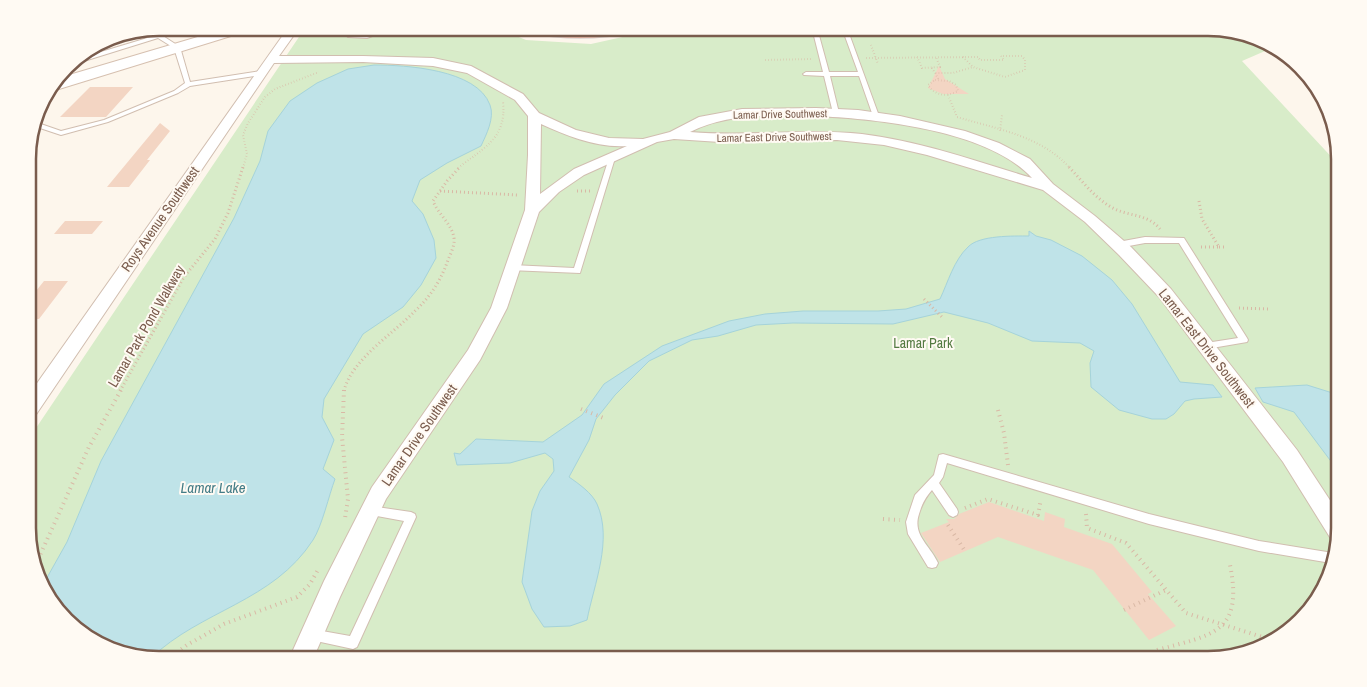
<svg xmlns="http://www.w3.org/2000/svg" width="1367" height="687" font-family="'Archivo Narrow',sans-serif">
  <rect width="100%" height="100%" fill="#fdf6ec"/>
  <path fill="#d8ecc9" d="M305,28H497L526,40L591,44L663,28H1208L1265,41L1272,48L1242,61L1338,164L1339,528L1326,586L1281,637L1216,659H159L101,646L55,608L29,545L28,440Z"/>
  <path fill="#bfe3e8" stroke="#a5d3da" d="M374,65C405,65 477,69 490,105C495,118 486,135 481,146L447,163L420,180L412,201L423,214L434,240L436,258L421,285L403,307L363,334L324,399L322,417L334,440L323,469L335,479C329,495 322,526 313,540C273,602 201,610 151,658L101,646L55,608L44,583L67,542L101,461L234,218L260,161L268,131L290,101L317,83L348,69Z
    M1029,231L1036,236L1051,240L1082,256L1112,280L1132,304L1180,382L1213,385L1222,397L1194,399L1185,401L1174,414L1166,419H1152L1119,410L1091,387L1090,363L1094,351L1080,343L1032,341L988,323L944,312L893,324L793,323L756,325L718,336L692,340L649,361L615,395L596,419L589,440L569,477C579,484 592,493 597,504C613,540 594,584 587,620L570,626L544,627L532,609L522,582L532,511L540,491L554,471L553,459L545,453L510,463L457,465L454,453L460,454L476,439L543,442L582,415L604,384L662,346L729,321L765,314L803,311H878L906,309L940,299C948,282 954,260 968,247C979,235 1014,236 1029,236Z
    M1307,385L1339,395V472L1294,412L1263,402L1255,388Z"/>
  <path fill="#f3d5c3" d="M939,66L945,79L969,94H943L928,88Z
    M90,87H133L106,117H60Z
    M160,123L170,131L147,160H150L129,187H107Z
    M65,221H103L92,234H54Z
    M44,281H68L39,319H28V301Z
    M989,502L1044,521L1045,512L1065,519L1064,527L1112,544L1152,592L1148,594L1176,626L1149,640L1093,570L998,537L940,562L921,533L949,522L946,519H954L959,514Z"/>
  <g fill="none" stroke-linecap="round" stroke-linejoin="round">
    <defs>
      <path id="service" d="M180,28H187L163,36L180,47L190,82L261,71L264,73L261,75L190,86L178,93L108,122L61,135L34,126L35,122L61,131L104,120L174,91L185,83L174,48L158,38L68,66L71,61L154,36L146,30L151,29L159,34Z
        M313,28H330L327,30L290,33L287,31L290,29Z
        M331,28H344L351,34H367L387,28H394L367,38L348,37L340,30Z
        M812,28H817L829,72H858L842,28H847L879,116L878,117L873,116L859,76H830L839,113L836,115L833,113L824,76L804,75L803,74L806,72H823Z
        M612,156L615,158L580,273L509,270L508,268L512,265L574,268L609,158Z
        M1145,237L1184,238L1247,338L1248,340L1247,342L1206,349L1203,348L1202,346L1203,344L1206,343L1238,338L1179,243H1145L1118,248L1114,245L1118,242Z
        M943,454L1149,514L1259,541L1333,553L1331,563L1259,551L1149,524L947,463L943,477L939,483L957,509L958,512L957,515L953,517L949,515L932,490C925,498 922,504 919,514C912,535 930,545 938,563L936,567L932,568L928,567L908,534L906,522L915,495L934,475L939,455Z
        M370,506L411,512L415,514L416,517L357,647L353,649L307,639L305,635L307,631L311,629L350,636L404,521L366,514L365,511L366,508Z"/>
      <path id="minor" d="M288,28H299L279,56H363L433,58L471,66L523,94L539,113L576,130L609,138L643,139L670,132L699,117L742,109L816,108L858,110L900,116L965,131L999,143L1030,159L1053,184L1095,216L1131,247L1171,289L1297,450L1339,514V528L1337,541L1331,539L1283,462L1159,297L1119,255L1085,222L1043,190L927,155L884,145L837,140L720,142L674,139L657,142L584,175L559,192L539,212L507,308L480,360L386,499L340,597L313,659H289L324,581L372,487L468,350L491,308L525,210L528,155V116L515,100L467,73L433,66L363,62L274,63L35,416L28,419V396ZM816,116C878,119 988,130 1032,178C975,161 920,141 862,134C805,128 747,137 690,132C729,112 773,116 816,116ZM541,124C568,136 596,148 627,146L574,169L540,194Z"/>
      <path id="secondary" d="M228,28H249L247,31L59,89H50L59,78Z"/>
      <path id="motorway" d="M518,28H636L633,32C598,40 562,39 527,33L521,32Z"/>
    </defs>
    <use href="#service" stroke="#d1beb0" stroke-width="2"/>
    <use href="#minor" stroke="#d1beb0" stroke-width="2"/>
    <use href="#secondary" stroke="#d6c0b0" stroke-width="2"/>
    <use href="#motorway" stroke="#dad1cd" stroke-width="2"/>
    <path stroke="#d9b8a5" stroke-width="2" stroke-dasharray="0.5 2.5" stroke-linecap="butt" d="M871,45L878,64
      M917,57L922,68L940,67L936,57
      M963,57L972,66
      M866,58L978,57L980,60H1004L1001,56H1022L1025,60V70L1005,77L973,67L953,73H935
      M765,60L812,59
      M932,68L939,80
      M935,80L949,81L956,85L958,91C947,97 935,96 928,85Z
      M948,95L957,117C997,129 1041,136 1070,168
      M1000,131L1002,115
      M243,168L247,154L243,135L248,123L265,97L275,89L319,72
      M458,168C483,148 507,139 503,102"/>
    <path stroke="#d9b8a5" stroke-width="3" stroke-dasharray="1 3" stroke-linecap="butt" d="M1069,167C1082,181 1094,197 1111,207C1128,217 1147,213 1160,229
      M440,191L518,195
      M577,191H590
      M1199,201L1202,219L1219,247H1199
      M1219,247H1227
      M924,299L942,317
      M1239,308L1268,309
      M120,391L184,277L215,239L228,213L243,167
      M344,391C351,360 394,333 415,311C431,296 441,280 448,260C451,253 455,245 454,238C452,224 438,214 433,201L447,181L460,167"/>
    <path stroke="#d9b8a5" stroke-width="4" stroke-dasharray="1 4.5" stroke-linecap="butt" d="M344,390L342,437L348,499L345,518
      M581,409L606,419
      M998,410L1004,433L1008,465
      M965,508L988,499L1038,515L1041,499
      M1086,514L1087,528L1126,543L1186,613L1272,640
      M883,519L900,520
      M948,525L965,551
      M36,564L89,447L121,390
      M1124,610L1166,590
      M1157,650C1211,635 1244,634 1230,565
      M168,659L187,645L224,624L297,597L310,584L319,568"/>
    <use href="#service" fill="#fff" fill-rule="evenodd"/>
    <use href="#minor" fill="#fff" fill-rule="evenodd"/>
    <use href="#secondary" fill="#fff" fill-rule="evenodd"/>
    <use href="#motorway" fill="#f7b7a3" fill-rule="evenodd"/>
  </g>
  <g text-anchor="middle" stroke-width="4" stroke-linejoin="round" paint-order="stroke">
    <g font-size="11" fill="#7a5c4d" stroke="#fffaf3">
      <text transform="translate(780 114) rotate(-1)" y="4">Lamar Drive Southwest</text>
      <text transform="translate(774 137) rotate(-1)" y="4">Lamar East Drive Southwest</text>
    </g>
    <g font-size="14" fill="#7a5c4d" stroke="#fffaf3">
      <text transform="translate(160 219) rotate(-55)" y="5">Roys Avenue Southwest</text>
      <text transform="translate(146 326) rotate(-60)" y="5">Lamar Park Pond Walkway</text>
      <text transform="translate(1207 348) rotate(52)" y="5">Lamar East Drive Southwest</text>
      <text transform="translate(419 435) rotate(-55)" y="5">Lamar Drive Southwest</text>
    </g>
    <g font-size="14" fill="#537a41" stroke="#fffaf3">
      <text x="923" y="348">Lamar Park</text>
    </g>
    <g font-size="15" font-style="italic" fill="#437c86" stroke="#fffaf3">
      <text x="213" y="493">Lamar Lake</text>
    </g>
  </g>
  <path d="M0 0H1367V687H0ZM159 36H1208A123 123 0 0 1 1331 159V528A123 123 0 0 1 1208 651H159A123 123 0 0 1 36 528V159A123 123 0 0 1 159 36Z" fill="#fffaf3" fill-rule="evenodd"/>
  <path fill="none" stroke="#7a5c4d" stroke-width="2.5" d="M159 36H1208A123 123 0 0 1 1331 159V528A123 123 0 0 1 1208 651H159A123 123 0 0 1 36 528V159A123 123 0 0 1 159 36Z"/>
</svg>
